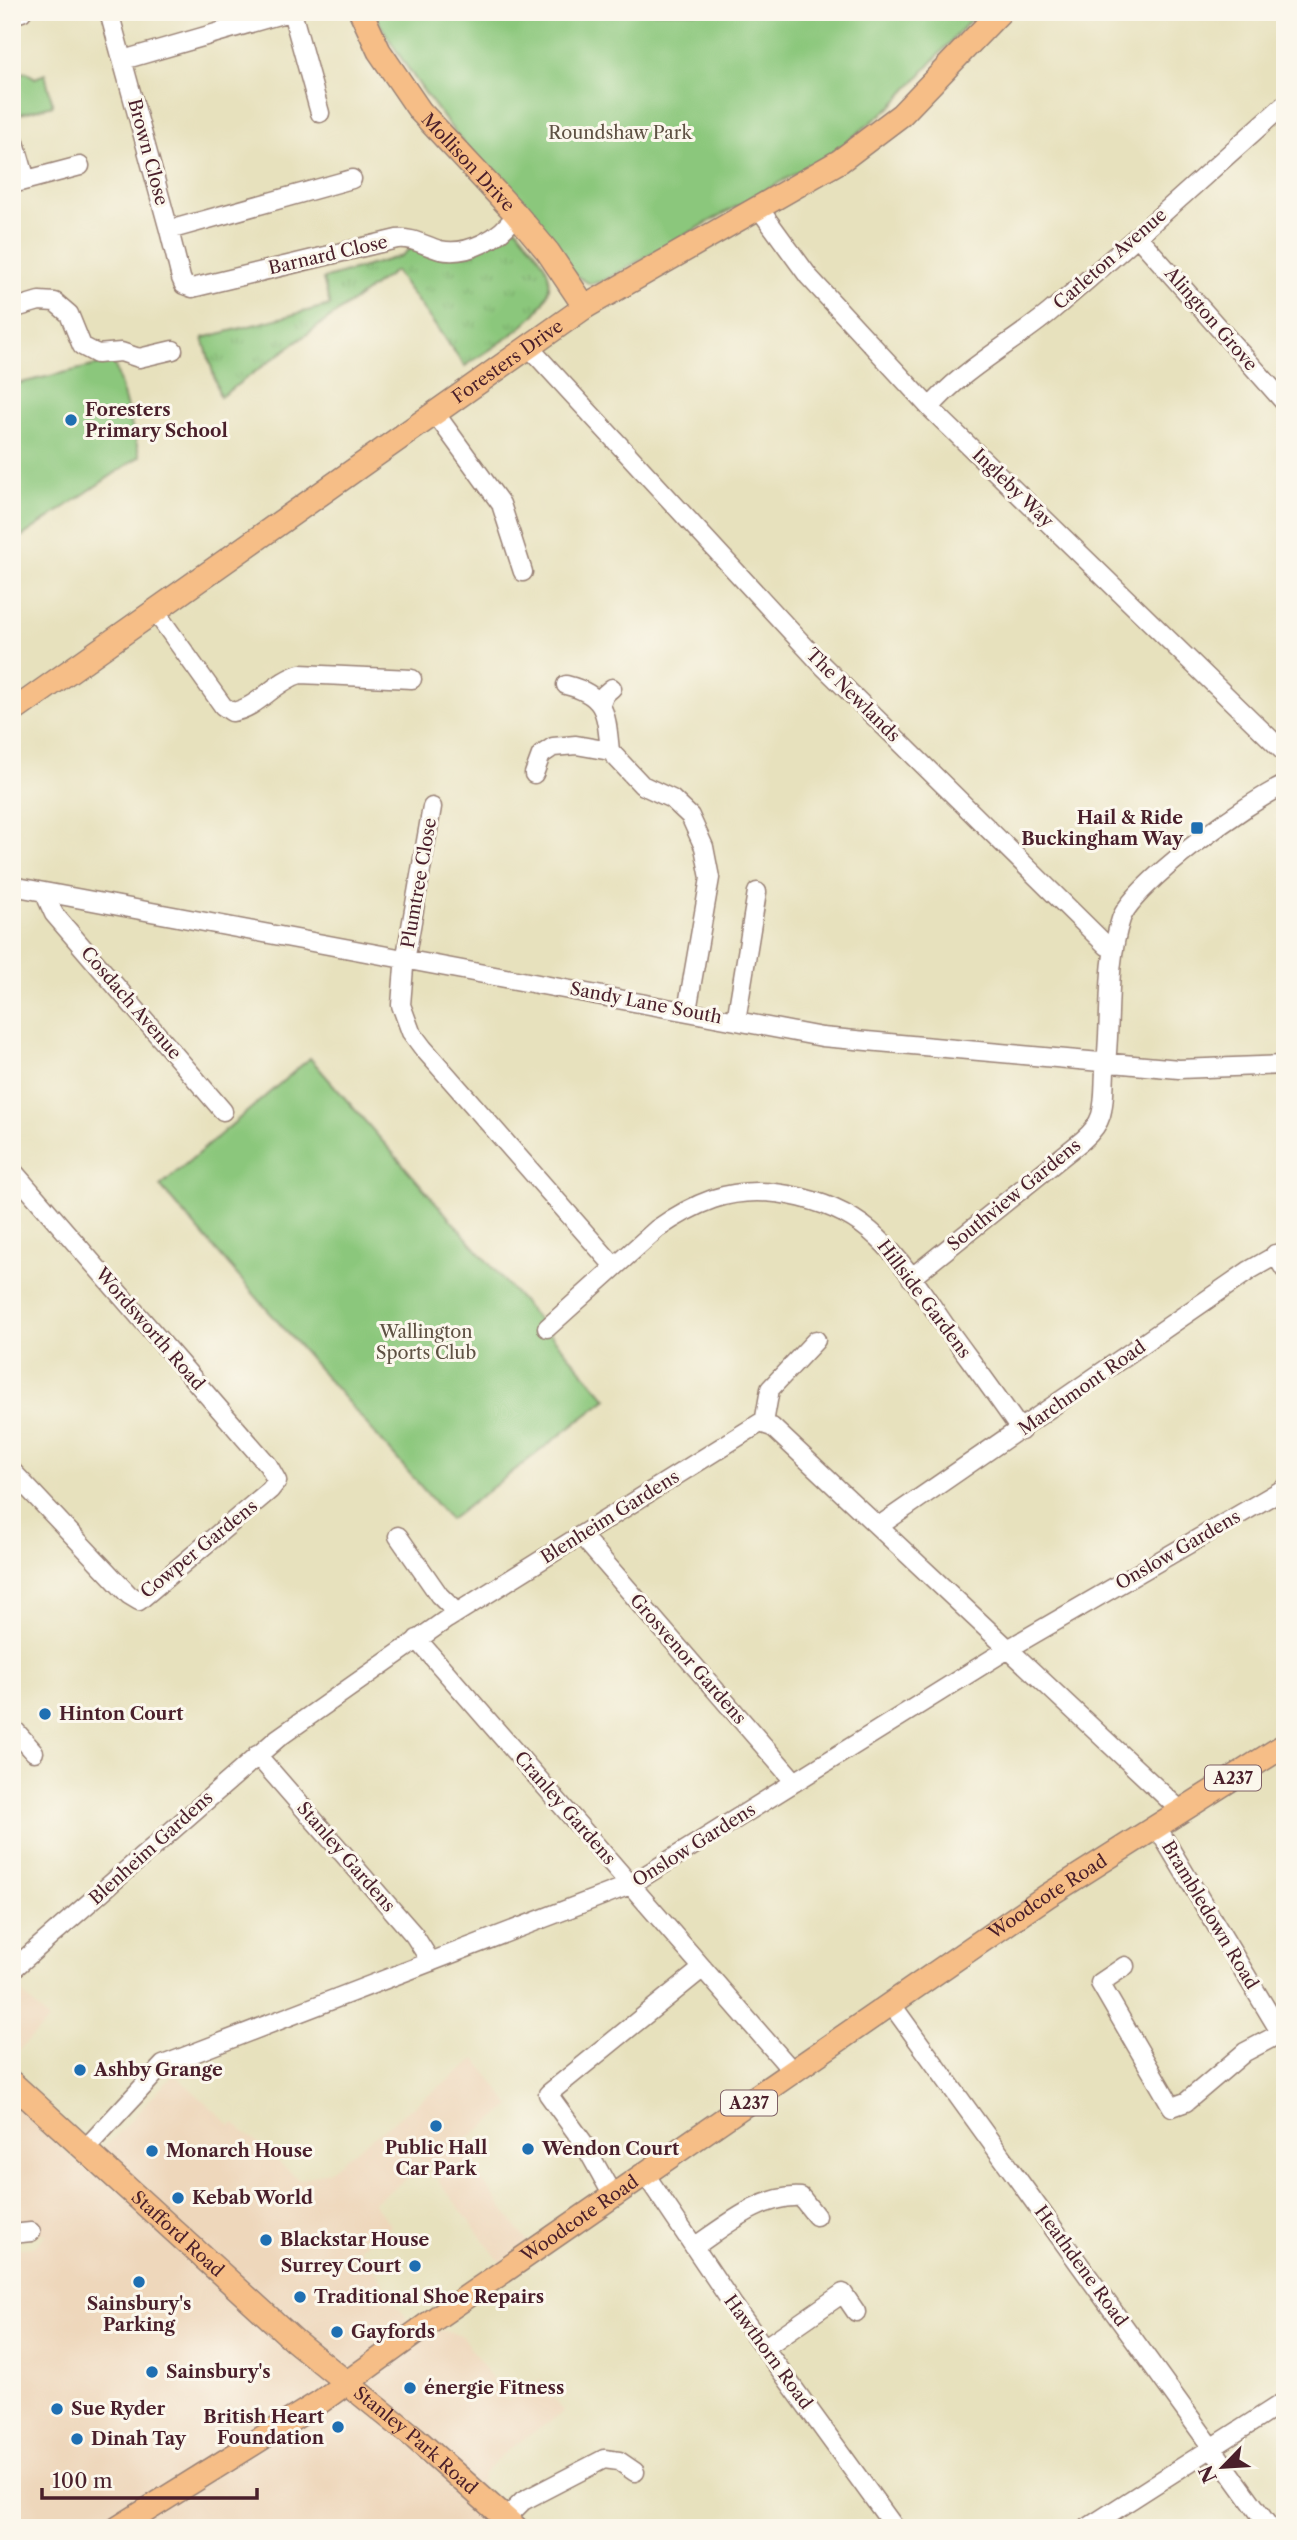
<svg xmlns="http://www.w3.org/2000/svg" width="1297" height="2540" font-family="'Libre Caslon Text',serif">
  <defs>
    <pattern id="grass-tufts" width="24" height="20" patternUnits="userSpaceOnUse" patternTransform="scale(1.75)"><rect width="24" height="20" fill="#8bc77c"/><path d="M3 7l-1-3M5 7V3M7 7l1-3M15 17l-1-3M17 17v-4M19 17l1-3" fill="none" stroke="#79aa6b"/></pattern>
  </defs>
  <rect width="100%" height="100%" fill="#fbf7ec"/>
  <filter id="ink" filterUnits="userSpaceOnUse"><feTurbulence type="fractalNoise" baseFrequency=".0143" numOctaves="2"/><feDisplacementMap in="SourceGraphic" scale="14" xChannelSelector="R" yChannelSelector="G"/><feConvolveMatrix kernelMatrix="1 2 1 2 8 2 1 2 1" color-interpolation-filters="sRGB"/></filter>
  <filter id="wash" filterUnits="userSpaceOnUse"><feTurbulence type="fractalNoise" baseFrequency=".00686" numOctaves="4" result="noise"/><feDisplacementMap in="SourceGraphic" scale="28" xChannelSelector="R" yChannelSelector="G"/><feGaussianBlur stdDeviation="1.57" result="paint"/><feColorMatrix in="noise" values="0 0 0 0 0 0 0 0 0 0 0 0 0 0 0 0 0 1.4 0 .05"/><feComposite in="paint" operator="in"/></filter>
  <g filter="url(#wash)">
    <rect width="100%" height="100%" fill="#e7e1bd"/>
    <path fill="#eed7bb" d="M12,1983L49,2020L12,2057Z
      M476,2059L511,2106L457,2147L529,2244L501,2263L426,2164L373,2203L391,2226L359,2247L411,2325L461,2335L508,2401L541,2380L564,2412L509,2449L482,2475L478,2508L498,2528H12V2249L34,2247L47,2234H12V2099L74,2159L106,2146L174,2074L231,2126L234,2123L299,2180L328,2171Z"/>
    <path fill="url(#grass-tufts)" stroke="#6a7354" stroke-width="2" d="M516,227C526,241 543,257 548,273C560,313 493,346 465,366L395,271L220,397L203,338L330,305L323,279L401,256L411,248L426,254Z"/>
    <path fill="#8bc77c" stroke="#6a7354" stroke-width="2" d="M373,12H978L893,105L834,152L603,281L590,284L575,275C503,190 428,110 373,12Z
      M27,72L35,78L45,74L53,105L17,115L12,113V74Z
      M114,361L140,456L12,543V385Z
      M310,1058L607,1399L450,1520L160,1186Z"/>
  </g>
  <g filter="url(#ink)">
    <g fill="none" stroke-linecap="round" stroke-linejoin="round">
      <defs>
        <path id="minor" d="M109,12L169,230L352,179
          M292,12L320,113
          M12,15L22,12
          M123,60L289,12
          M12,132L26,180
          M12,184L80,166
          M758,207L809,277L930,408L1285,753
          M169,230L181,278L184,285L192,288L397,239C412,237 425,246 440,250C467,256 502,238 516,214
          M1137,236L1285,403
          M12,309L39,301L55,302L69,314L82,346L97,354L121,352L139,358L173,350
          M528,346L823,666L1107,946L1114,949
          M930,408C959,372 1014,342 1050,312C1130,245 1207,173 1285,104
          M435,413L501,504L523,572
          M155,611L223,706L232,712C257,709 275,681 300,674L412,679
          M566,685C607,695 606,714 610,751
          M601,704L605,694L612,688
          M534,774L541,755L553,747L576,745L610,751L642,785L672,799L690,816L704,847L710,878L687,1011
          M432,807L404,967L401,1005L411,1032L423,1048L614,1266
          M12,886L822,1037L1179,1069L1285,1065
          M44,892L54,914L223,1111
          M736,1021L757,892
          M12,1170L268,1465L277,1481L270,1490L139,1601L129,1595L12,1471
          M1275,1254L1285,1270
          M911,1278L1083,1140C1091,1133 1098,1125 1101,1115C1105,1101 1104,1086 1105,1072C1112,1022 1105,967 1121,919C1133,884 1250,800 1285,785
          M547,1328L657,1229C674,1217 693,1206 713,1199C766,1181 839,1200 878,1238C906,1264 927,1300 949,1331C973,1364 998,1397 1021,1431
          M764,1423L770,1389L816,1340
          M879,1526L1250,1270L1285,1250
          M581,1535L795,1782
          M398,1536L439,1595L457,1613
          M417,1639L794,2073
          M12,1727L34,1752
          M257,1755L414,1935L431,1962
          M1157,1827L1285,2040
          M1125,1966L1100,1983L1172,2107L1186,2102L1245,2052L1281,2033
          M12,1970L278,1738L447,1619L760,1423L772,1427L1181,1811
          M892,2005L1270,2528
          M85,2149L163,2065L630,1885L1008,1649L1285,1488
          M645,2174L734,2306L895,2528
          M613,2196L583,2142L548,2094L703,1968
          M12,2234L31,2232
          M694,2247C724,2227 762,2194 801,2197L816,2216
          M764,2348L843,2293L856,2312
          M506,2518L523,2501L604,2459L619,2461L635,2472
          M1087,2528L1285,2401"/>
        <g id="major">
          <path id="s1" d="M361,12L379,51L420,111L516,214L548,252L585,307"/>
          <path id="s2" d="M12,712L585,307L840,161L901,115L1000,12"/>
          <path id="s3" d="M12,2083L295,2341L415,2438L516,2528"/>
          <path id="s4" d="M118,2528L320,2402L439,2316L1047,1896L1285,1745"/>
        </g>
      </defs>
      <use href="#minor" stroke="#988074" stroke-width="21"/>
      <use href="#major" stroke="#988074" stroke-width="26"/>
      <use href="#minor" stroke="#fff" stroke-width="18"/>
      <use href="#major" stroke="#f6be87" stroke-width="23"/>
    </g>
  </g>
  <g fill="#1f6fb2" stroke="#fbf7ec" stroke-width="2.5">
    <circle cx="71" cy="420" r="7"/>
    <rect x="1190" y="821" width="14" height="14" rx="3.5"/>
    <circle cx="45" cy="1714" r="7"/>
    <circle cx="80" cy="2070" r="7"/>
    <circle cx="436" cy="2126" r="7"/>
    <circle cx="528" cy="2149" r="7"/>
    <circle cx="152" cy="2151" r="7"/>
    <circle cx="178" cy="2198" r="7"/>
    <circle cx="266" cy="2240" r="7"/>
    <circle cx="415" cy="2266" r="7"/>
    <circle cx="139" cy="2282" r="7"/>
    <circle cx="300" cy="2297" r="7"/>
    <circle cx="337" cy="2332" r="7"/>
    <circle cx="152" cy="2372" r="7"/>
    <circle cx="410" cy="2388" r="7"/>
    <circle cx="57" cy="2409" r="7"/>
    <circle cx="338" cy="2427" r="7"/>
    <circle cx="77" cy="2439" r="7"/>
  </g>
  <g text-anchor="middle" stroke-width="6" stroke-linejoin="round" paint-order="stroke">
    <g fill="#fbf7ec" stroke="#7f6065" stroke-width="2">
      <rect x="1205" y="1765.5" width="56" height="25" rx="5"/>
      <rect x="721" y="2090.5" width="56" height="25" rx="5"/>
    </g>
    <g font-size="16" font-weight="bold" fill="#4a1f2b">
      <text x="1233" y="1784">A237</text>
      <text x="749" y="2109">A237</text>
    </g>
    <g font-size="18" fill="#5e5143" stroke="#fbf7ec">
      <text x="620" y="139">Roundshaw Park</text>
      <text x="426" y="1338">Wallington<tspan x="426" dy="21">Sports Club</tspan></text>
    </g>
    <g font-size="18" fill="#4a1f2b" stroke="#fbf7ec">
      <text transform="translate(148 152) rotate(75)" y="6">Brown Close</text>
      <text dy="6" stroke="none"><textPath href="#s1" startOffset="186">Mollison Drive</textPath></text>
      <text transform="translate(328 255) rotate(-13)" y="6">Barnard Close</text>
      <text transform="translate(1110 259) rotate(-41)" y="6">Carleton Avenue</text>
      <text transform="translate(1211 319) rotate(49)" y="6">Alington Grove</text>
      <text dy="6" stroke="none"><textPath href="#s2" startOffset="607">Foresters Drive</textPath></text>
      <text transform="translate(1013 488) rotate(44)" y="6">Ingleby Way</text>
      <text transform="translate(853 695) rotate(45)" y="6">The Newlands</text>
      <text transform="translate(419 883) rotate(-80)" y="6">Plumtree Close</text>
      <text transform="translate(131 1003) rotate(49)" y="6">Cosdach Avenue</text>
      <text transform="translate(646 1003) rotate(11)" y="6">Sandy Lane South</text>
      <text transform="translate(1014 1195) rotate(-39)" y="6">Southview Gardens</text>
      <text transform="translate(924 1299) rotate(53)" y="6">Hillside Gardens</text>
      <text transform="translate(150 1329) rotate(49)" y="6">Wordsworth Road</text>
      <text transform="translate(1082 1388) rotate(-35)" y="6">Marchmont Road</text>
      <text transform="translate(610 1517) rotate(-32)" y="6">Blenheim Gardens</text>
      <text transform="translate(199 1549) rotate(-39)" y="6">Cowper Gardens</text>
      <text transform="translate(1178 1550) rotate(-30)" y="6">Onslow Gardens</text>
      <text transform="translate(688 1659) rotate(49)" y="6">Grosvenor Gardens</text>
      <text transform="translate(565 1808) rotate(49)" y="6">Cranley Gardens</text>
      <text transform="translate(694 1845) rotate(-32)" y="6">Onslow Gardens</text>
      <text transform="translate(151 1848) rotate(-42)" y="6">Blenheim Gardens</text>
      <text transform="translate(346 1857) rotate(49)" y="6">Stanley Gardens</text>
      <text dy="6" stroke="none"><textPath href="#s4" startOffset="1124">Woodcote Road</textPath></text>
      <text transform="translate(1210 1915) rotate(59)" y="6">Brambledown Road</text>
      <text dy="6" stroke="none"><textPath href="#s4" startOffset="556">Woodcote Road</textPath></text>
      <text dy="6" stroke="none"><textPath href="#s3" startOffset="224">Stafford Road</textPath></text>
      <text transform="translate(1081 2266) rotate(54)" y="6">Heathdene Road</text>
      <text transform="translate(768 2352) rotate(54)" y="6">Hawthorn Road</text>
      <text dy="6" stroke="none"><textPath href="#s3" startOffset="539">Stanley Park Road</textPath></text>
    </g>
    <g font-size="18" font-weight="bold" fill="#4a1f2b" stroke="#fbf7ec" text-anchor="start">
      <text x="85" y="416">Foresters<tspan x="85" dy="21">Primary School</tspan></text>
      <text x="1183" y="824" text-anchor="end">Hail &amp; Ride<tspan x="1183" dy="21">Buckingham Way</tspan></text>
      <text x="59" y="1720">Hinton Court</text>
      <text x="94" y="2076">Ashby Grange</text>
      <text x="436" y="2154" text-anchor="middle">Public Hall<tspan x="436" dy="21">Car Park</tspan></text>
      <text x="542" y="2155">Wendon Court</text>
      <text x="166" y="2157">Monarch House</text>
      <text x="192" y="2204">Kebab World</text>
      <text x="280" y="2246">Blackstar House</text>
      <text x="401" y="2272" text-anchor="end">Surrey Court</text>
      <text x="314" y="2303">Traditional Shoe Repairs</text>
      <text x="139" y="2310" text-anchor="middle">Sainsbury's<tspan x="139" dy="21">Parking</tspan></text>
      <text x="351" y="2338">Gayfords</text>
      <text x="166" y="2378">Sainsbury's</text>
      <text x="424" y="2394">énergie Fitness</text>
      <text x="71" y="2415">Sue Ryder</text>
      <text x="324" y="2423" text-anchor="end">British Heart<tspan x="324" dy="21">Foundation</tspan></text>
      <text x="91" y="2445">Dinah Tay</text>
    </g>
  </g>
  <rect width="1297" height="2540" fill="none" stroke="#fbf7ec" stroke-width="42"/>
  <g transform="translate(1223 2467) rotate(245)" stroke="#fbf7ec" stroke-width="5" paint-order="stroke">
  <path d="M0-5L12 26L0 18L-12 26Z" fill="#4a1f2b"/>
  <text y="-10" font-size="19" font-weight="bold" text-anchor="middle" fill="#4a1f2b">N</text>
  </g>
  <path d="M42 2488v10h215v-10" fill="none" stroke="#4a1f2b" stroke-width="3.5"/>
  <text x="52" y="2488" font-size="21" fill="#4a1f2b" stroke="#fbf7ec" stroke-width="5" paint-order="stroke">100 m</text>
</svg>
